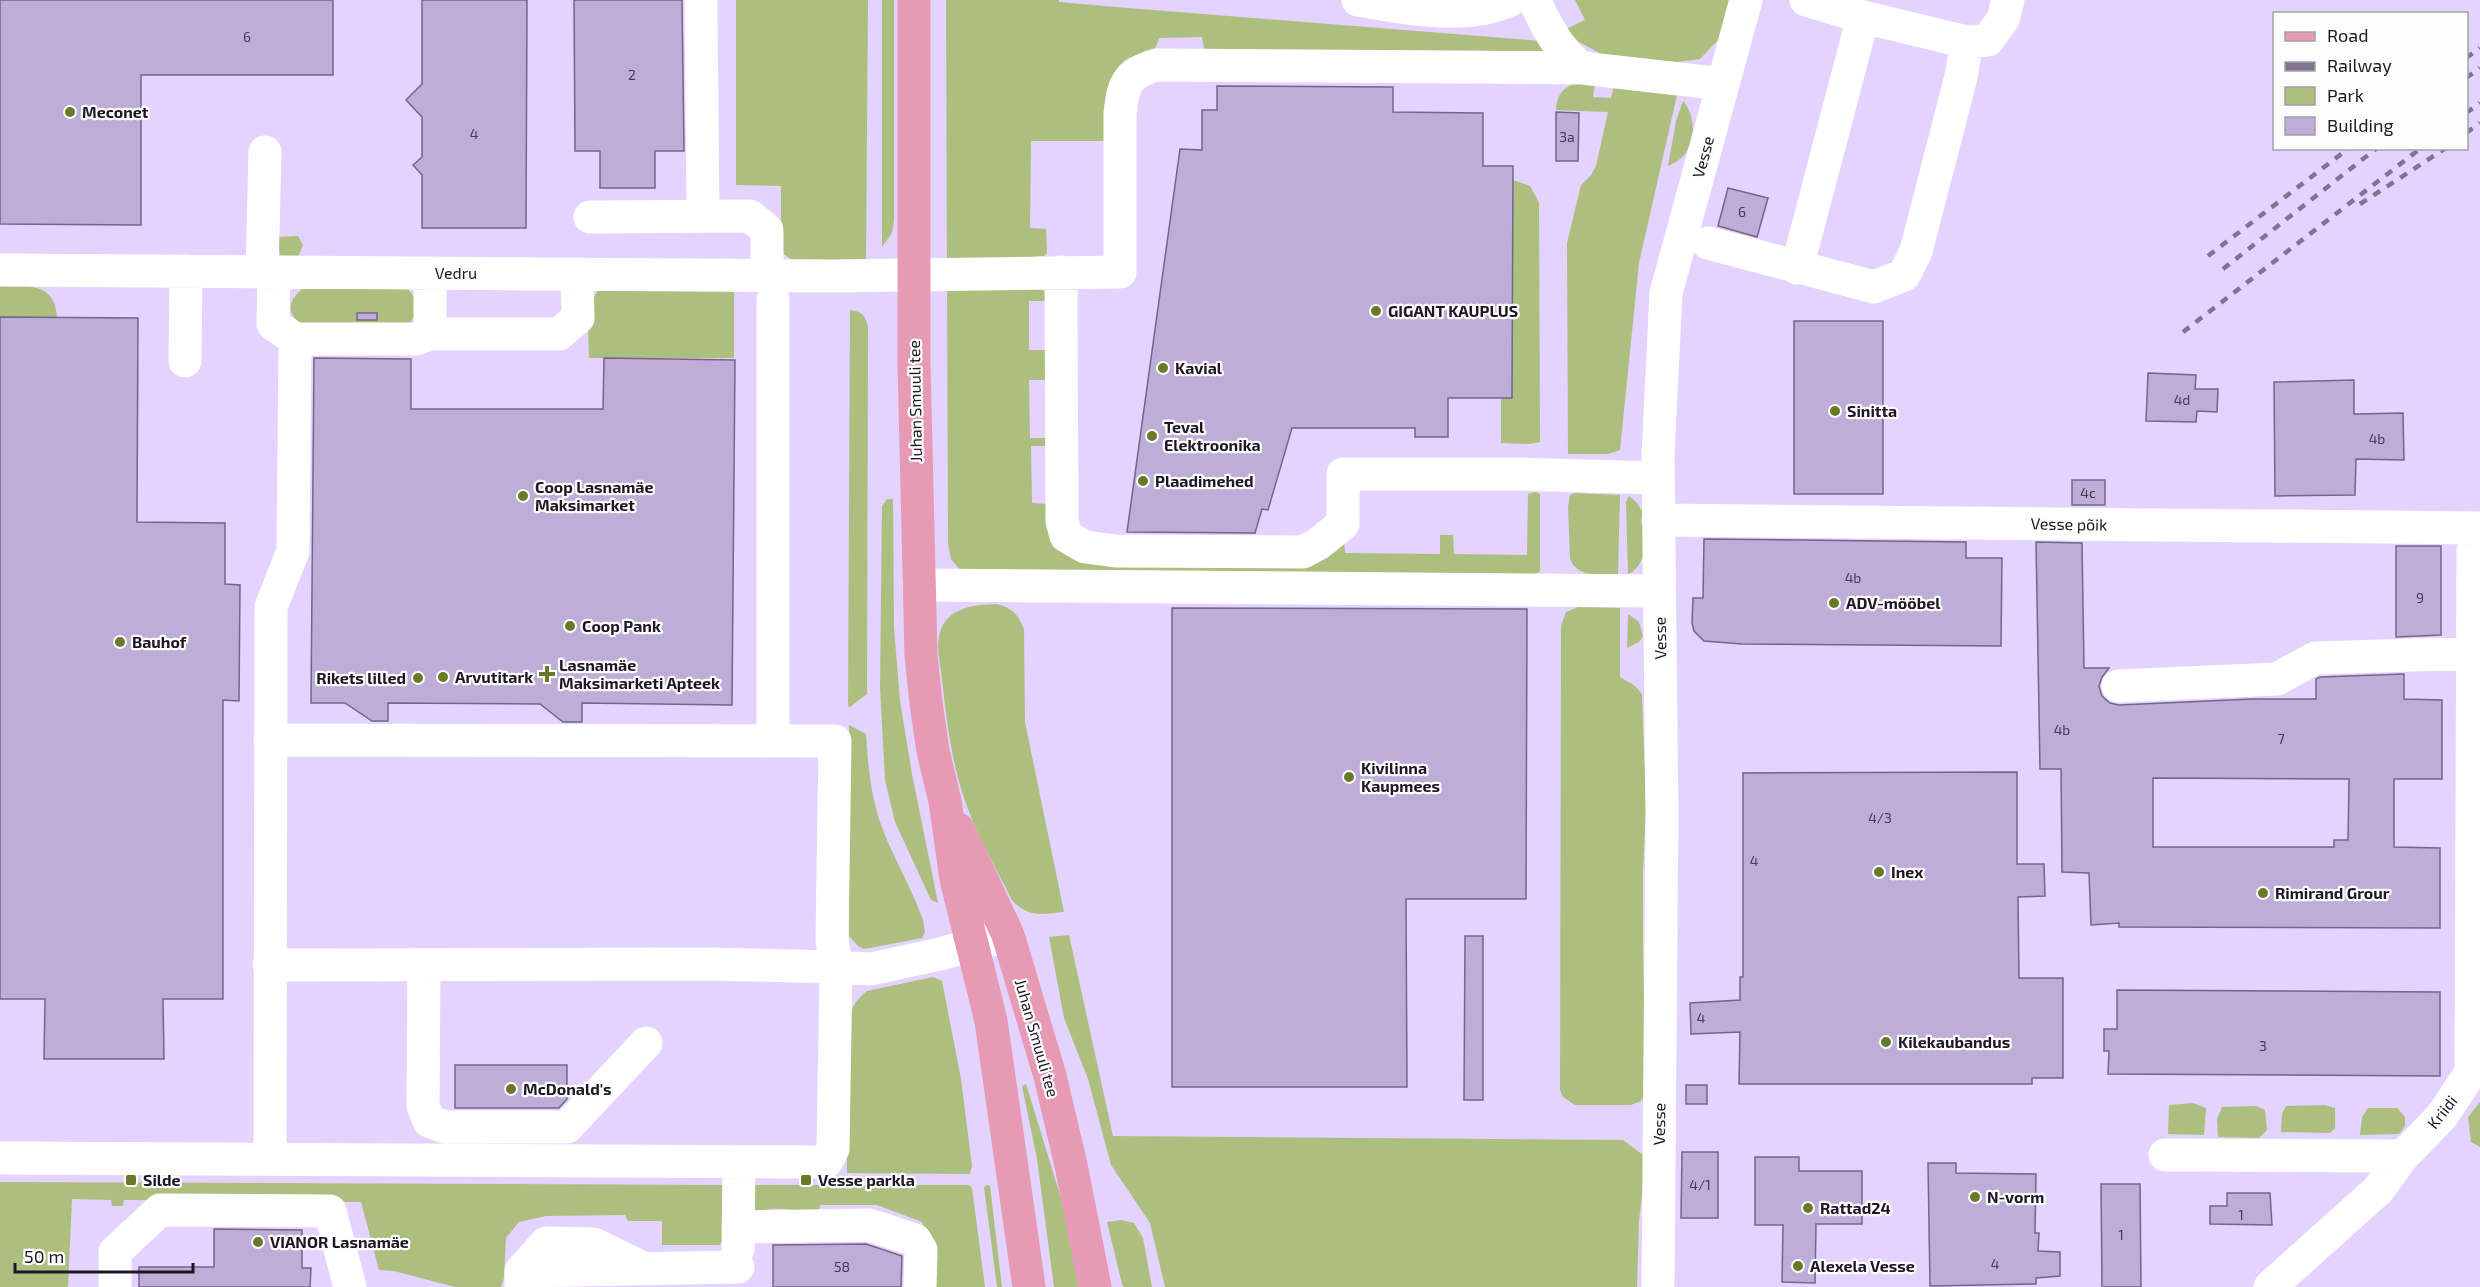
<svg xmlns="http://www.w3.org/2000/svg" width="2480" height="1287" font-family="'Exo 2',sans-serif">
  <rect width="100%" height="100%" fill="#e3d3fe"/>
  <path fill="#acbf7f" d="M736,0H868L866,259L793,261L784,254L781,248V186L736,185Z
    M882,0H894V220L892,233L882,247Z
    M946,0H1059V2L1116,7L1542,41L1557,56L1205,53L1202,37L1159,38C1153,61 1143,50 1127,59C1119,63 1111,77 1109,85C1105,100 1108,125 1108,141H1031L1030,228L1046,229L1047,253L1044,256L1031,257L1040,286L1045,292V301H1029V350H1046V380H1029L1030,438H1047V446H1031L1032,503L1049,504V535L1344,538L1345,553L1440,554V535H1453L1454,554L1527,555L1528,494L1535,492L1540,494V571L1536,574L961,571L951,559L948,544Z
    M1575,0H1733L1722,36L1700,59L1670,63L1605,56L1579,42L1566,29L1585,20Z
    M1579,82L1595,84L1593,97L1611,98L1614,86L1677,95L1639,263L1620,450L1608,454H1568L1567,243L1581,185L1591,175L1596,166L1608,112L1556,110C1557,94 1563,87 1579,82Z
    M1683,101C1700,121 1695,157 1668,166L1676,121Z
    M1513,180L1530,186L1539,202L1540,442L1529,444L1501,443V398H1512Z
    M298,236L303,245L298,257L287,259L280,255L277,237Z
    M0,285C27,286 55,282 57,317H0Z
    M304,288H406C420,299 419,316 406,327L308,330C290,318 282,304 304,288Z
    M734,288V358H589C589,337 584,307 598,291Z
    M850,310C861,311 865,315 868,326L867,694L850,707L848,706Z
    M1575,493L1620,495L1618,574C1599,574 1579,579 1570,559L1568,507L1570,495Z
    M1629,496C1636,501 1641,507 1643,515C1649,532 1647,567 1628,574L1626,502Z
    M887,499H893L894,628L900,701L912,774L938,903L931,900L895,822L885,780L880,688L882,506Z
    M996,604C1011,607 1019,615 1024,629L1025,722L1064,912C1043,914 1027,918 1012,900C994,865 974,830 962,792C951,756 946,717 942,679C940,662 934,641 943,625C954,606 977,605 996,604Z
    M1578,607L1620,608V677L1635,686L1642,694L1646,809L1643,871V951L1646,1092L1641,1101L1631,1105H1575L1563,1097L1560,1090L1561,626L1566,612Z
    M1628,614L1639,622L1643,636L1639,642L1627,648Z
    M849,725L866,734C868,767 871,799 883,830C895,861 912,889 923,920L925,932L922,938L864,949L858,946L849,936Z
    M1069,935L1113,1136L1623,1140L1643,1155L1645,1168L1639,1221L1637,1287H1165L1150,1223L1111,1165L1088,1079L1064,1018L1049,937Z
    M933,977L942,981L961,1079L972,1166L970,1174L847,1173V1024C850,1011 855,1000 867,991Z
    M1026,1084L1060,1195L1082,1287H1054L1037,1159L1022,1086Z
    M2480,1102V1147L2471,1142L2468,1117Z
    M2193,1103L2206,1108L2204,1135L2168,1134L2169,1105Z
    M2325,1105L2335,1108V1128L2330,1133L2281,1132L2282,1114L2286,1106Z
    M2256,1106L2265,1110L2267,1130L2259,1138L2218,1137L2217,1119L2222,1107Z
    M2368,1108H2397L2405,1117V1126L2399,1134L2360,1135L2362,1117Z
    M0,1182L723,1185L725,1239L719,1245H662V1221H628L625,1215L546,1216L519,1222L506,1238L504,1278L501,1287H455L394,1271L379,1270L361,1202L124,1200L123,1206H112L111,1200L72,1199L68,1287H0Z
    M755,1185H969L972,1188L985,1287H930V1252L922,1222L877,1205H820L819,1214C799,1211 771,1204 753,1214Z
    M987,1185L990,1186L1002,1287H997L984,1187Z
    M1121,1220L1134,1223L1143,1238L1152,1287H1124L1122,1284L1107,1222Z"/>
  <path fill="#bdadd7" stroke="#74658b" stroke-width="1.5" fill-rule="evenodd" d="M0,0H333V75H141V225L0,224Z
    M422,0H527L526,228H422V175L413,165L422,157V117L406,100L422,84Z
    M574,0H682L684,151H655V188H600V151H575Z
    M1217,86L1393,87V112L1483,113V166H1513L1512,398H1448V437H1415V428H1292L1268,510L1262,509L1255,533L1127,532L1180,149L1202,150V110H1217Z
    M1556,112L1579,113L1578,161H1556Z
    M1728,188L1768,198L1757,237L1718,226Z
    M357,313H377V320H357Z
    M0,317L138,318L137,522L225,523V584L240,585L239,701L223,700V999H163L164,1059H44L45,999H0Z
    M1794,321H1883V494H1794Z
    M314,358L411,359V409H603L604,358L735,360L732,705L582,703V722H563L540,704L388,703V721H372L345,703H311Z
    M2148,373L2196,375L2195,389H2218L2217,412L2197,411L2196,422L2146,421Z
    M2354,380V414L2403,413L2404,460L2356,459L2355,495L2275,496L2274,382Z
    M2072,480H2105V505H2072Z
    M1704,539L1966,542V558H2002L2001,646L1742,644L1704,641L1694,631L1692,623L1693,598H1703Z
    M2036,542L2082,543L2084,668H2109L2102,677L2099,686L2102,696L2110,703L2119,705L2252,699H2316V679L2320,677L2404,674V699L2442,700V779H2394V847L2440,848V928L2119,927V923L2091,925L2089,873L2062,872L2061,769H2040ZM2153,778L2349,779L2348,840H2334V847H2153Z
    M2396,546H2441V635L2396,637Z
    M1172,608L1527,609L1526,899H1406L1407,1087H1172Z
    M2017,772V864H2044L2045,896L2018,897L2019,978H2063V1078H2032V1084H1739L1740,1032L1691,1034L1690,1003L1740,1000V977H1743V773Z
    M1465,936H1483V1100H1464Z
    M2117,990L2440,992V1076L2108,1074L2109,1051H2104V1029H2117Z
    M455,1065H567V1099L559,1108H455Z
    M1686,1085H1707V1104H1686Z
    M1682,1152H1718V1218H1681Z
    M1755,1157H1799V1171H1862V1224H1816L1815,1283L1782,1282L1783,1225H1755Z
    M1928,1163H1956V1173L2036,1174L2035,1233H2039L2038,1251L2060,1252V1276L2036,1278V1284L1930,1286Z
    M2101,1184H2140L2141,1287H2102Z
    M2227,1193H2270L2272,1225L2210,1224V1206H2227Z
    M214,1229L302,1230V1268H311L310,1287H139V1267H214Z
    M866,1244L902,1256L901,1287H773V1245Z"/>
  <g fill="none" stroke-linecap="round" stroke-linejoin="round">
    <path stroke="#fff" stroke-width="33" d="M701,0L703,216
      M1358,0C1406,8 1465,21 1510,0
      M1534,0C1548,28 1557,49 1582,68L1723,84
      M1806,0L1863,17L1967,42L1988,40L2003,19L2008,0
      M590,217L750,216L767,230V275
      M1708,243L1874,287L1904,275L1916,251L1961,77L1967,42
      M1797,268L1863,17
      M0,270L838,276L1120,272V114C1123,85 1126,74 1156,65L1587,68
      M262,272L265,152
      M1061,272L1062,521L1066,536L1085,547L1116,551L1303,552L1318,544L1343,524V474H1515L1658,478
      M430,273V334H559L578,318L577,274
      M295,339H416L430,334
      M185,361L186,271
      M1658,520L2480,528
      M919,585L1659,591
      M2118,686L2277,679L2315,658L2480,653
      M773,741V300
      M269,965L710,964L836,967L832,940L835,741L270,740
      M424,965L423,1106L429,1121L445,1127H567L646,1043
      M2165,1155L2403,1156
      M0,1158L826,1162L833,1149L836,967L871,969L940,954L1008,935
      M270,1158L271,607L293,551L295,339L273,324L274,272
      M738,1227L869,1225L915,1240L921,1250L920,1287
      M738,1249L739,1162
      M521,1271L546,1243L594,1244L641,1267
      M115,1287V1252L160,1210L330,1211L350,1287
      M521,1287V1271L738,1267
      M1658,1287L1662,814L1658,455L1666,293L1746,0
      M2270,1287L2378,1190L2403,1156L2442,1116L2471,1072L2473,551"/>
    <path stroke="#e69ab4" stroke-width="33" d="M914,0V364L921,655L926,703L933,751L945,801L956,879L991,1021L1029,1287
      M958,829L1008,935L1050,1076L1071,1165L1095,1287"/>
    <path stroke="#7f7491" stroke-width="4.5" stroke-dasharray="8 8" stroke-linecap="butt" d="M2466,58L2480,48
      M2466,78L2480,68
      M2466,113L2480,103
      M2466,133L2480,123
      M2360,204L2446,148
      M2208,256L2349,148
      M2223,269L2377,148
      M2183,332L2421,148"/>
  </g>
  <g fill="#677a2a" stroke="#fdfdfd" stroke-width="2">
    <circle cx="70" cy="112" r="6"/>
    <circle cx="1376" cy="311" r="6"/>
    <circle cx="1163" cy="368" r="6"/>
    <circle cx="1835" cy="411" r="6"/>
    <circle cx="1152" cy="436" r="6"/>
    <circle cx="1143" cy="481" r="6"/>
    <circle cx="523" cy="496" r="6"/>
    <circle cx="1834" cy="603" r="6"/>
    <circle cx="570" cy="626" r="6"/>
    <circle cx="120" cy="642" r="6"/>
    <path d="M544 665h6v6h6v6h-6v6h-6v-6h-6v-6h6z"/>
    <circle cx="443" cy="677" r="6"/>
    <circle cx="418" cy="678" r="6"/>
    <circle cx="1349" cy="777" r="6"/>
    <circle cx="1879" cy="872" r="6"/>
    <circle cx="2263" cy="893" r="6"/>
    <circle cx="1886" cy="1042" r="6"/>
    <circle cx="511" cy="1089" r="6"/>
    <rect x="125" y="1174" width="12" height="12" rx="3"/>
    <rect x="800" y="1174" width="12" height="12" rx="3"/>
    <circle cx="1975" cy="1197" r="6"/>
    <circle cx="1808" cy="1208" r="6"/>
    <circle cx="258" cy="1242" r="6"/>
    <circle cx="1798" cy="1266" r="6"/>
  </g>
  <g text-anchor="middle" stroke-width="4.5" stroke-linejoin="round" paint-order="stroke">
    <g font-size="14" fill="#443c52">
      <text x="247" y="42">6</text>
      <text x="632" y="80">2</text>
      <text x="474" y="139">4</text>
      <text x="1567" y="142">3a</text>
      <text x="1742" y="217">6</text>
      <text x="2182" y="405">4d</text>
      <text x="2377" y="444">4b</text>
      <text x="2088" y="498">4c</text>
      <text x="1853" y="583">4b</text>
      <text x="2420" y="603">9</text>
      <text x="2062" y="735">4b</text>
      <text x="2281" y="744">7</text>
      <text x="1880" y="823">4/3</text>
      <text x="1754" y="866">4</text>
      <text x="1701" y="1023">4</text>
      <text x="2263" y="1051">3</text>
      <text x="1700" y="1190">4/1</text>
      <text x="2241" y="1220">1</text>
      <text x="2121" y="1240">1</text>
      <text x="1995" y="1269">4</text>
      <text x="842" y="1272">58</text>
    </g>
    <g font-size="16" font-weight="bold" fill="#1c1625" stroke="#fdfdfd" text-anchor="start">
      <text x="82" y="118">Meconet</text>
      <text x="1388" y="317">GIGANT KAUPLUS</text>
      <text x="1175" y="374">Kavial</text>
      <text x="1847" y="417">Sinitta</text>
      <text x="1164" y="433">Teval<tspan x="1164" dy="18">Elektroonika</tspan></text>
      <text x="1155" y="487">Plaadimehed</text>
      <text x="535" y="493">Coop Lasnamäe<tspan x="535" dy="18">Maksimarket</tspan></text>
      <text x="1846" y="609">ADV-mööbel</text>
      <text x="582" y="632">Coop Pank</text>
      <text x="132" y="648">Bauhof</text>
      <text x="559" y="671">Lasnamäe<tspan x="559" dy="18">Maksimarketi Apteek</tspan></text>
      <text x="455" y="683">Arvutitark</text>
      <text x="406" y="684" text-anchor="end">Rikets lilled</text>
      <text x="1361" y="774">Kivilinna<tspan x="1361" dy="18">Kaupmees</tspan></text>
      <text x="1891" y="878">Inex</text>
      <text x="2275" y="899">Rimirand Grour</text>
      <text x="1898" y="1048">Kilekaubandus</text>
      <text x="523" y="1095">McDonald's</text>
      <text x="143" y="1186">Silde</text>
      <text x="818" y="1186">Vesse parkla</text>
      <text x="1987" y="1203">N-vorm</text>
      <text x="1820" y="1214">Rattad24</text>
      <text x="270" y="1248">VIANOR Lasnamäe</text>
      <text x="1810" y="1272">Alexela Vesse</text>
    </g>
    <g font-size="16" fill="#1c1625" stroke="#fdfdfd">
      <text transform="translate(1703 157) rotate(-75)" y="6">Vesse</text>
      <text x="456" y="279">Vedru</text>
      <text transform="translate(915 401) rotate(-91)" y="6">Juhan Smuuli tee</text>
      <text transform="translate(2069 524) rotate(1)" y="6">Vesse põik</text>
      <text transform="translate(1660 638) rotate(-91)" y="6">Vesse</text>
      <text transform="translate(1037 1038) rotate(74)" y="6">Juhan Smuuli tee</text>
      <text transform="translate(2442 1112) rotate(-52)" y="6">Kriidi</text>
      <text transform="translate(1659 1124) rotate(-89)" y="6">Vesse</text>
    </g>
  </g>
  <rect x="2273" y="12" width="195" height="138" fill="#fdfdfd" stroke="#a3a1a7" stroke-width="1.5"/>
  <rect x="2285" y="32" width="30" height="9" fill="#e69ab4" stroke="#a3a1a7" stroke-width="1.5"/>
  <text x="2327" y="42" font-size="18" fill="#1c1625">Road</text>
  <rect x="2285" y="62" width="30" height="9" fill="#7f7491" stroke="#a3a1a7" stroke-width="1.5"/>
  <text x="2327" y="72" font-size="18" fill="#1c1625">Railway</text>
  <rect x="2285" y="87" width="30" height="18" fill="#acbf7f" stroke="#a3a1a7" stroke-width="1.5"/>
  <text x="2327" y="102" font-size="18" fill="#1c1625">Park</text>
  <rect x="2285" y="117" width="30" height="18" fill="#bdadd7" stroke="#a3a1a7" stroke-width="1.5"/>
  <text x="2327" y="132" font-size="18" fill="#1c1625">Building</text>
  <path d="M15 1263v9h178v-9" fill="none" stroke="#1c1625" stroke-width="3"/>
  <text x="24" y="1263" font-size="18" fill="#1c1625" stroke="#fdfdfd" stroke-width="4.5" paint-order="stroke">50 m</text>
</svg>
